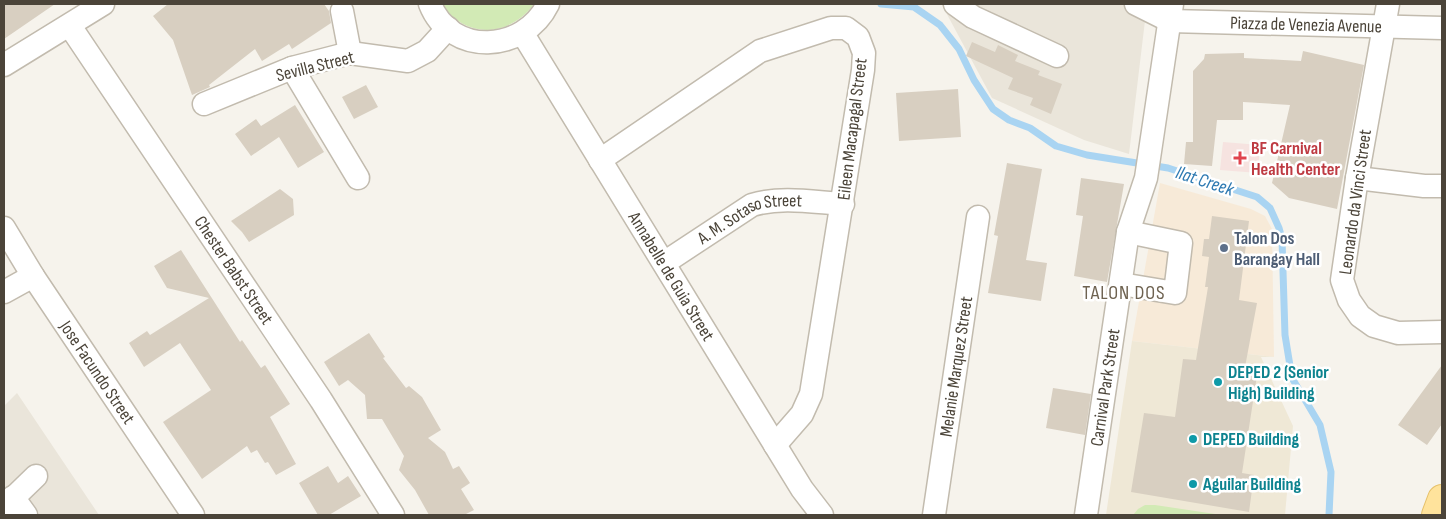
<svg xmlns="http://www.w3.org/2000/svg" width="1446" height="519" font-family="'Sofia Sans Condensed',sans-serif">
  <rect width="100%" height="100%" fill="#f6f3ec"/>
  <path fill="#eae5da" d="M938,4H1147L1129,154L1084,140L992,98L942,5Z
    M17,393L99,515H4V406Z"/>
  <path fill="#f7ead8" d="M1160,183L1251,209L1265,216L1272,229L1274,357L1132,341Z"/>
  <path fill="#efe8d6" d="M1132,341L1274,357H1261L1293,426L1285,515H1106Z"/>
  <path fill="#f6e3e0" d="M1223,142L1260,145L1258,173L1220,170Z"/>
  <path fill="#d2eab5" d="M442,4H534C510,37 465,40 442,4Z
    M1145,505H1155L1222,515H1133L1138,509Z"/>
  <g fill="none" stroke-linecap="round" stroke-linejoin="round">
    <path stroke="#a9d4f2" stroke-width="7" d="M881,4L914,7L940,25L959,49L974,80L993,109L1009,120L1030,128L1056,146L1087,155L1168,168L1257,197L1270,208L1279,228L1282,239L1285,335L1292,378L1320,425L1331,472L1329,515"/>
  </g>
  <path fill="#d8cfc1" d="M4,4H55L4,39Z
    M168,4H324L329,11L331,23L292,49L289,44L262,61L255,49L209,85L210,87L192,95L173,40L153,16Z
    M972,42L995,52L998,45L1018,55L1015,61L1040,71L1038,75L1062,84L1051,114L1030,105L1033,98L1008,89L1013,78L966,56Z
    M1303,51L1364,65L1337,209L1289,198L1272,183L1290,105L1243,102V120H1217L1212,166L1184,164L1186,142H1193V71L1204,59L1205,54L1244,53V58L1301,61Z
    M366,85L378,107L354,119L342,97Z
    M958,89L961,137L899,141L896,93Z
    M295,105L324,152L298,168L279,137L251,156L235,134L256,119L261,126Z
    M1007,163L1042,169L1026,260L1047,263L1041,301L988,293L998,236L994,235Z
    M1081,178L1124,184L1107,282L1074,276L1083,216L1076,215Z
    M280,189L293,199L294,215L249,242L242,232L231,221Z
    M1212,216L1249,221L1239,300L1257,303L1245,367L1258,369L1242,473L1254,475L1249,512L1131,492L1144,413L1175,417L1183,359L1196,360L1208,287H1205L1209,257L1202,256L1204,239H1209Z
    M181,250L240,342L242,340L261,368L265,365L290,404L270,417L296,464L276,475L268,462L265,463L257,450L251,453L247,446L202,479L163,422L211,390L180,343L144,367L129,343L147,331L150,335L209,298L167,288L154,266Z
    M369,333L385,357L383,358L406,388L409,386L422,397L441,430L428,438L445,452L453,469L459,466L470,483L461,489L474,510L464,515H429L415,490L399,470L404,456L382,419H367L365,395L348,380L339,386L324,362Z
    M1442,365V424L1427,445L1398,425Z
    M1053,388L1091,394L1085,435L1046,428Z
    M328,466L338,483L348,476L361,496L329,515H318L299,483Z"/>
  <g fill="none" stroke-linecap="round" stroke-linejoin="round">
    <defs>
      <g id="minor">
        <path d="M430,4C451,57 524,53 548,4"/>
        <path d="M955,4L973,17L1057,56"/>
        <path id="s1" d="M1136,4L1170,21L1442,28"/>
        <path d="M1388,4L1357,178L1342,280L1349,300L1360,316L1374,326L1398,333L1442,332"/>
        <path d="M342,11L350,53"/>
        <path id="s2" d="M70,26L321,400L393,515"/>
        <path id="s3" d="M523,34L802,489L822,515"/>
        <path d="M4,65L103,4"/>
        <path d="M292,68L358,178"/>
        <path d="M204,104L292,68L350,53L408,61L427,51L448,28"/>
        <path d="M600,160L760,51L831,28H846L858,37L864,53L863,70L811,394L802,414L775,445"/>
        <path d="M1357,178L1424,186H1442"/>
        <path id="s4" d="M4,228L33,276L193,515"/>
        <path id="s5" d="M664,263L752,205C782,196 812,202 843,204"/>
        <path d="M1121,284L1175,293L1181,243L1128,232"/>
        <path d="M4,292L33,276"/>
        <path d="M13,497L26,515"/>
        <path d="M4,507L36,476"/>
        <path id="s6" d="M934,515L978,217"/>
        <path id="s7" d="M1086,515L1128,232L1146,178L1172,4"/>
      </g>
      <path id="major" d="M1436,515L1442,499"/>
    </defs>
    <use href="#minor" stroke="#c2bbae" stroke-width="25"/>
    <use href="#major" stroke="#e6c16a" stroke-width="30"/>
    <use href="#minor" stroke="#fff" stroke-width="22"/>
    <use href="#major" stroke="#ffe39c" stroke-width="28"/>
  </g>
  <path fill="#e0444e" stroke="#fff" stroke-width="2" d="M1237.5 150.5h5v5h5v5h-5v5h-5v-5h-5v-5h5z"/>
  <circle fill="#5c6f8a" stroke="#fff" stroke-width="2" cx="1224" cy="248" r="5"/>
  <g fill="#0f9aa8" stroke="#fff" stroke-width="2">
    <circle cx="1218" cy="382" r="5"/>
    <circle cx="1193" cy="439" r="5"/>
    <circle cx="1193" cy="484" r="5"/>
  </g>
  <g text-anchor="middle" stroke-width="5" stroke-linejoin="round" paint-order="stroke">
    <g font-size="18" fill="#4b4439" stroke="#fff">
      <text dy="6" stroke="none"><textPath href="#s1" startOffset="174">Piazza de Venezia Avenue</textPath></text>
      <text transform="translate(315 66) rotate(-14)" y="6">Sevilla Street</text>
      <text transform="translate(852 129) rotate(-83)" y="6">Eileen Macapagal Street</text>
      <text transform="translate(1355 202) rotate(-82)" y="6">Leonardo da Vinci Street</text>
      <text dy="6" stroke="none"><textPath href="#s5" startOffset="99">A. M. Sotaso Street</textPath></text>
      <text dy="6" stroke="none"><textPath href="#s2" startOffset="294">Chester Babst Street</textPath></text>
      <text dy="6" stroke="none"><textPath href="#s3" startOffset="284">Annabelle de Guia Street</textPath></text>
      <text dy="6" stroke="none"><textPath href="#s6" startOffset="150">Melanie Marquez Street</textPath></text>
      <text dy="6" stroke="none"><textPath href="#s4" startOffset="172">Jose Facundo Street</textPath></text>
      <text dy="6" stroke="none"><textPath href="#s7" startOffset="129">Carnival Park Street</textPath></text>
    </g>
    <g font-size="18" font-weight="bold" fill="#be3a42" stroke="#fff" text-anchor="start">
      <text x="1251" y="154">BF Carnival<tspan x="1251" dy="21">Health Center</tspan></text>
    </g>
    <g font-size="18" font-weight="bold" fill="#4e5e75" stroke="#fff" text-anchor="start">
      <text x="1234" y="244">Talon Dos<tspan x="1234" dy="21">Barangay Hall</tspan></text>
    </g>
    <g font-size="18" font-weight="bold" fill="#0d838f" stroke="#fff" text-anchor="start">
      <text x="1228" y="378">DEPED 2 (Senior<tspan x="1228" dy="21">High) Building</tspan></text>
      <text x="1203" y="445">DEPED Building</text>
      <text x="1203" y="490">Aguilar Building</text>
    </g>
    <g font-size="19" font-style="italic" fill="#2e7ab2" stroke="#fff">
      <text transform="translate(1205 180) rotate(18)" y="7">Ilat Creek</text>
    </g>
    <g font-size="20" letter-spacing="1" fill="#6e6250" stroke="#fff">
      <text x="1124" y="299">TALON DOS</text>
    </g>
  </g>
  <rect width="1446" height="519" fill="none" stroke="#4b4439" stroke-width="10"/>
</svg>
